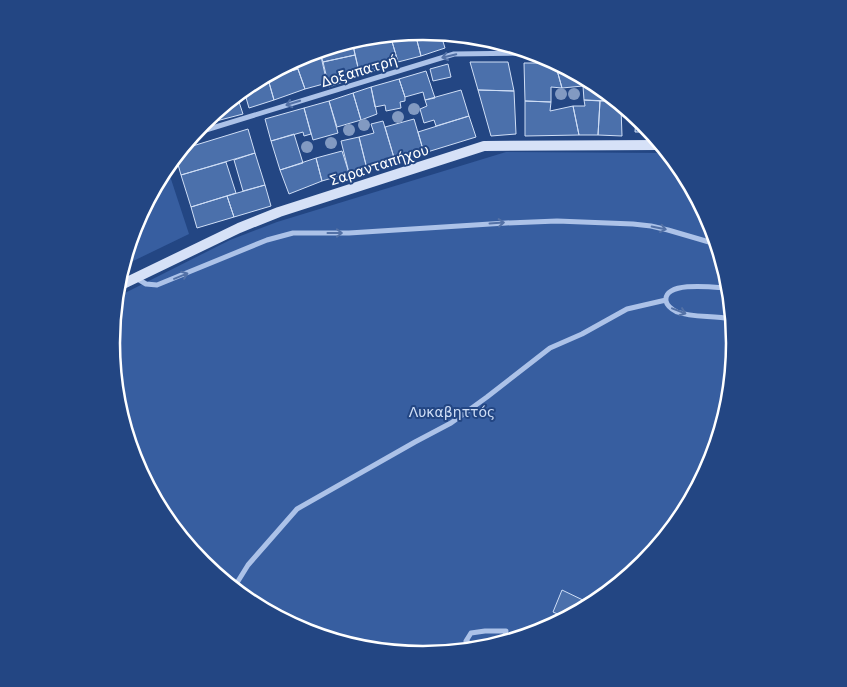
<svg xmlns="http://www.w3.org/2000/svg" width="847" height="687" font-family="'DejaVu Sans',sans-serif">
  <rect width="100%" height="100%" fill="#234683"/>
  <path fill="#375ea0" d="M506,152L664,153L712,224L736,344L712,463L644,564L543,632L423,656L304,632L203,564L135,463L111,343L121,295L230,240L277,222Z
    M169,173L189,234L127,264L135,224Z"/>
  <path fill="#4b70ab" stroke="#cfdef6" d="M424,31L441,35L445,48L421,56L415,33Z
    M415,33L421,56L398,62L391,38Z
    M391,38L398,62L360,76L353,45Z
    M353,45L355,55L323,62L320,52Z
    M320,52L327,83L305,89L295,61L304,55Z
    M355,55L360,76L329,87L323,62Z
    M295,61L298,69L283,73L282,70Z
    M470,62H508L514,91L478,90Z
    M524,63H555L562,88L551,87V102L525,101Z
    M555,63L611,101L584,100L583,86L562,88Z
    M448,64L451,77L433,81L430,69Z
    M298,69L305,89L274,100L268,79L283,73Z
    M426,71L435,98L425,100L423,92L405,97L399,79Z
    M268,79L274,100L249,108L245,94Z
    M399,79L405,97V101L400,102L401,108L386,111L385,105L375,107L371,87Z
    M371,87L377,114L361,120L353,93Z
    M461,90L469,116L436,126L434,120L424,123L420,109L427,106L425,100Z
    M478,90L514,91L516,134L491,136Z
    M353,93L361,120L337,127L329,101Z
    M238,99L243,114L201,125L203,123Z
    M584,100L600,101L598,135H579L573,106H585Z
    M329,101L338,133L313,140L304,108Z
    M525,101L551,102L550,111L573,106L579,135L525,136Z
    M600,101H611L621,108L622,136L598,135Z
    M304,108L311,134L304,136L303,132L271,141L265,119Z
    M469,116L476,137L424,153L418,132Z
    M636,117L644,123L651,132H635Z
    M414,119L424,153L395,161L385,127Z
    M383,121L395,161L367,169L359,137L374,133L371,124Z
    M248,129L255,153L181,175L177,161L186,148Z
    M294,134L303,163L280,170L271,141Z
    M359,137L367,169L349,173L341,141Z
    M342,151L349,173L322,181L316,158Z
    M255,153L265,185L243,191L234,160Z
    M316,158L322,181L289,194L280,170Z
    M226,162L236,193L191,207L181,175Z
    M265,185L271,206L234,217L227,196Z
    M227,196L234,217L197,228L191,207Z
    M562,590L587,602V603L567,616L565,615L564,617L553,612Z"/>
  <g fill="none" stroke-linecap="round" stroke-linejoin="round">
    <path stroke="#acc2e8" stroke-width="5" d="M196,133L454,54L532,53
      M136,278L146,284L157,285L267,240L293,233H349L506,223L557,221L633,224L651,226L668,230L716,244
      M725,288C713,287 663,281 666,301C667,306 673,310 677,312C694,318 713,315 731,319
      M235,586L248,565L297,509L415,442L451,423L487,397L550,348L582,334L627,309L666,300
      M474,646L466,641L471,633L485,631H506L504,640"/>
    <path stroke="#d6e1f7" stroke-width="10" d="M123,284L239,228L279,212L484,146L659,145"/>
  </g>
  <g fill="#829ac2">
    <circle cx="561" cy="94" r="6"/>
    <circle cx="574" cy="94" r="6"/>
    <circle cx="414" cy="109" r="6"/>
    <circle cx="398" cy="117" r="6"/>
    <circle cx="364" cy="125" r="6"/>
    <circle cx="349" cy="130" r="6"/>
    <circle cx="331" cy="143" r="6"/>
    <circle cx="307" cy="147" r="6"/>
  </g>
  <defs><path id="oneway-shaft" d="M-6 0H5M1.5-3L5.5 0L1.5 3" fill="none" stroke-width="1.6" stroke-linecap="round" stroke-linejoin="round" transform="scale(1.25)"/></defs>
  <g stroke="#5371a6">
    <use href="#oneway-shaft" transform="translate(449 56) rotate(166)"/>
    <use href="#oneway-shaft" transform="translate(293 103) rotate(163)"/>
    <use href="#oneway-shaft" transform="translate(497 223) rotate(-4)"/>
    <use href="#oneway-shaft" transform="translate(659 228) rotate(12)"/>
    <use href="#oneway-shaft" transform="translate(335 233)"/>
    <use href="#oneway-shaft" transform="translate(181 276) rotate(-22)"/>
    <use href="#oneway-shaft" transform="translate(679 311) rotate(21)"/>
  </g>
  <g text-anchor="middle" stroke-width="4" stroke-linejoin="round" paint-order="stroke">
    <g font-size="14" fill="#fff" stroke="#234683">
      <text transform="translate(359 71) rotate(-17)" y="5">Δοξαπατρή</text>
      <text transform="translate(379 165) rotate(-18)" y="5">Σαρανταπήχου</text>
    </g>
    <g font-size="14" fill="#cfdef6" stroke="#234683">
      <text x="452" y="417">Λυκαβηττός</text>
    </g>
  </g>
  <path d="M0 0H847V687H0ZM120 343a303 303 0 1 1 606 0a303 303 0 1 1-606 0Z" fill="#234683" fill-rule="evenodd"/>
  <path fill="none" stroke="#fff" stroke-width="2.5" d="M120 343a303 303 0 1 1 606 0a303 303 0 1 1-606 0Z"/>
</svg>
